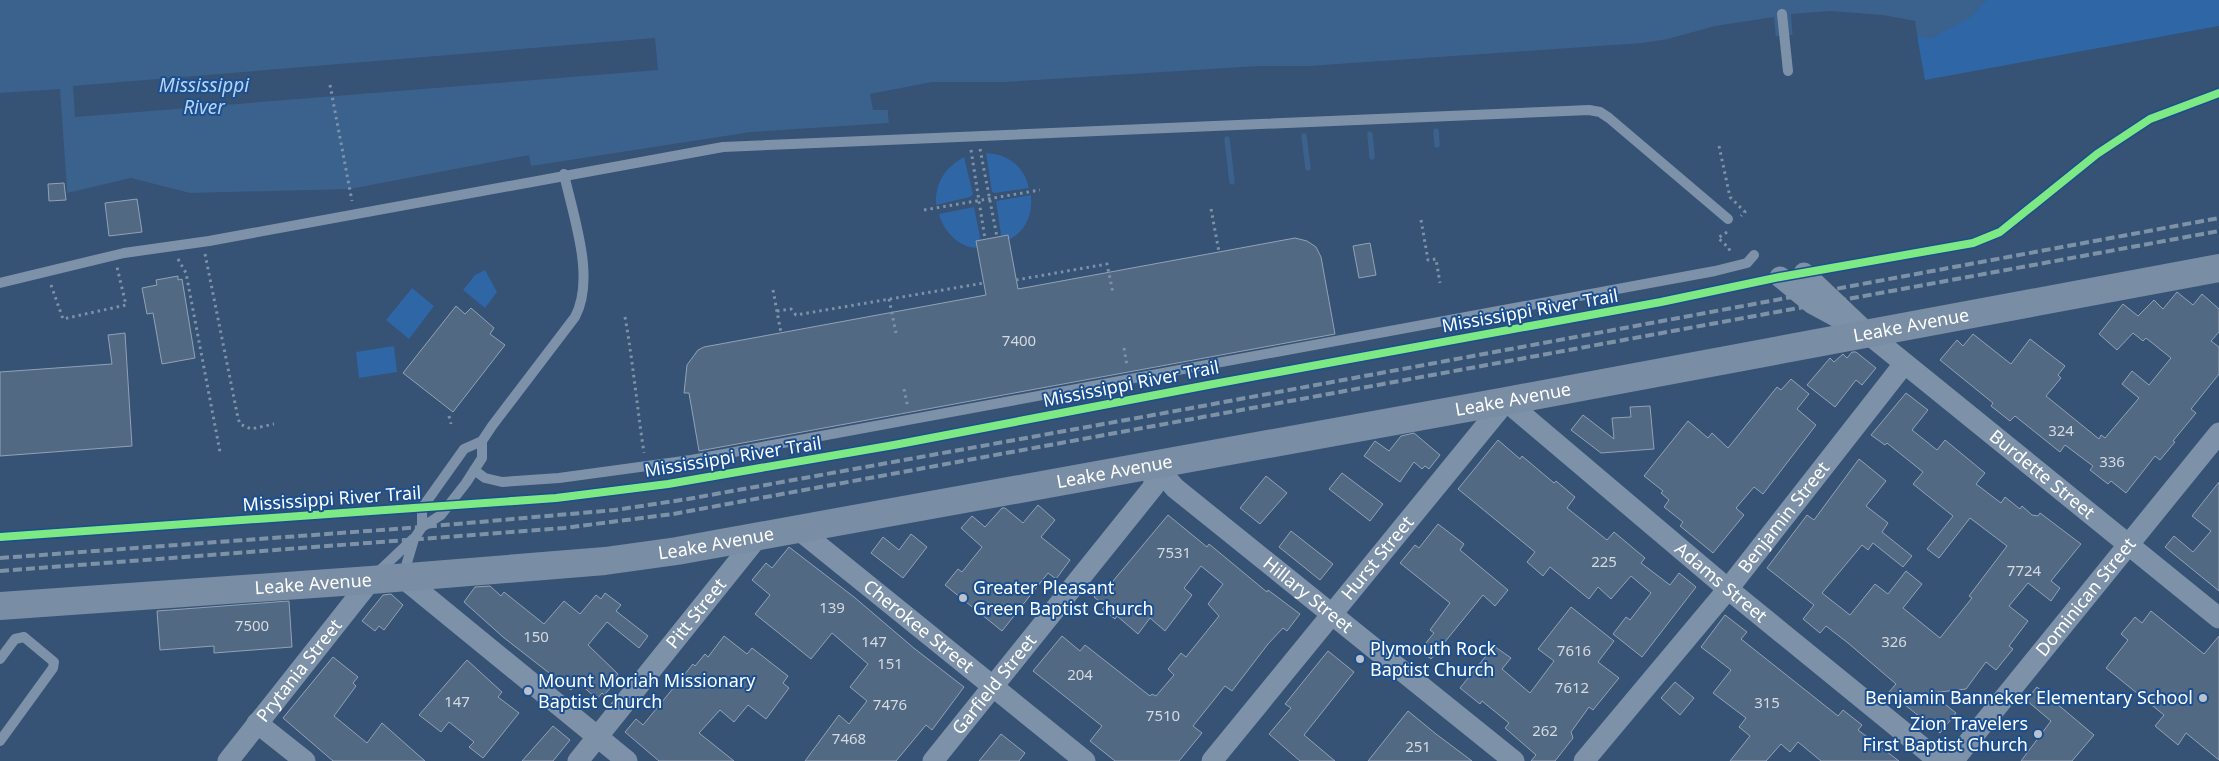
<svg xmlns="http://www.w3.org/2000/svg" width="2219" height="761" font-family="'Noto Sans',sans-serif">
  <rect width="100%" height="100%" fill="#365274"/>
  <path fill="#2f66a5" d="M1945,0H2219V26L1925,80L1917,36Z
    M986,153C1008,154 1024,166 1029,188L995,193L992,192Z
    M964,157L973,194L970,197L936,205C935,182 945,168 964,157Z
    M1031,195C1033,217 1024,236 1002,242L996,201Z
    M974,207L982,247C962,252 943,231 939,214Z
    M485,270L497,292L485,308L463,290L475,275Z
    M412,288L434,306L409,339L386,320Z
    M394,346L397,372L359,378L356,352Z"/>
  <path fill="#3b618d" d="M0,0H1987L1971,17L1930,39L1898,30L1845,31L887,103L889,123L751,132L531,166L529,155L350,189L190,193L131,178L67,193L68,203L0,208Z"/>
  <path fill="#365274" d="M1830,11L1883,15L1915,21L1918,39L1897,33L1845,34L1793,39L1791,14Z
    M1774,17L1776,40L1755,42L1698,56L1599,70L1347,85L1116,95L965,99L890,104L892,121H889L888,110H873L870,94L932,82H1005L1258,66H1309L1642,43L1668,39L1715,26Z
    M655,38L658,70L75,117L73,86Z
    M60,89L68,203L0,208V93Z"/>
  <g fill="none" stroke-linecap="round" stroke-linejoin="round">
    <path stroke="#3b618d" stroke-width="5.5" d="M1436,131L1437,145
      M1370,134L1372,157
      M1304,136L1308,168
      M1227,139L1232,182"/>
  </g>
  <path fill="#526984" stroke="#92a2b6" d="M64,183L66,200L49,201L48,184Z
    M137,199L142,232L109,236L105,203Z
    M1008,235L1018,289L1295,238L1307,241L1316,247L1321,257L1335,334L699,451L689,393H684L687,365L698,350L704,347L986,295L976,241Z
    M1370,243L1376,275L1359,278L1353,246Z
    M178,276V280L182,279L195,358L162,364L153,313L147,314L142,288L157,285L156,280Z
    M2177,292L2193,305L2202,294L2219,309V332L2211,341L2219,347V374L2191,409L2196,413L2173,441L2175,442L2160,460L2155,456L2126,493L2111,481L2108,484L2090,470L2093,466L2065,445L2060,452L2015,416L2010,421L1991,406L1993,403L1940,360L1957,340L1963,346L1973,334L2011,364L2030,339L2065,366L2058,375L2061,378L2046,396L2099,439L2101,435L2105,438L2139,398L2122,384L2132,371L2149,385L2171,358L2146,338L2143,341L2133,333L2117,350L2099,334L2123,304L2138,316L2154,300L2163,309Z
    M456,306L465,314L471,308L494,328L490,334L505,345L453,412L403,373Z
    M125,333L132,446L0,456V372L112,364L108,335Z
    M1852,352H1856L1876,368L1862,385L1856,380L1835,407L1807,385L1830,358L1834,362L1843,354L1847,358Z
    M1791,379L1809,394L1797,409L1816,425L1763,494L1754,487L1736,508L1744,515L1713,553L1680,526L1683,522L1664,507L1669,500L1661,493L1663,491L1644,476L1688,421L1708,438L1712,433L1728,448L1777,387L1781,390Z
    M1906,393L1928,410L1912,430L1937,450L1945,440L1985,473L1976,484L2001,503L2005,497L2020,509L2022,506L2032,515L2038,516L2040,513L2081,544L2051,581L2060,588L2051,601L2028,583L2009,606L2028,621L2009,646L2013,649L1996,670L1986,662L1966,689L1931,693L1956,713L1940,733L1889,692L1896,684L1848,643L1826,626L1820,633L1803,619L1814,605L1767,568L1807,515L1814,520L1859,459L1886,481L1866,506L1888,523L1882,532L1912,556L1903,567L1873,543L1868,550L1862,545L1822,593L1850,615L1875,584L1888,594L1906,571L1922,584L1903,608L1940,638L1972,598L1969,596L2007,546L1970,518L1939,558L1927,549L1953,516L1913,484L1923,472L1887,443L1885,445L1871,435Z
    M1650,406L1654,449L1601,453L1571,430L1583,415L1614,439L1612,418L1631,417L1630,407Z
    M1414,433L1440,455L1429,469L1425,466L1422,469L1414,462L1400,482L1364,456L1375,441L1389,451L1401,436Z
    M1498,440L1520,459L1522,456L1554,483L1556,481L1575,497L1567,508L1607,540L1614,532L1645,558L1641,563L1670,585L1679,573L1696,587L1642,657L1613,634L1626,617L1630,620L1651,593L1631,576L1611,599L1598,587L1589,599L1550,567L1543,576L1527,562L1535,552L1458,489Z
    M1342,473L1383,504L1370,521L1329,489Z
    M1266,476L1287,493L1260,524L1240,508Z
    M2219,482V591L2165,547L2174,536L2193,552L2211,531L2192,516Z
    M1038,505L1055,520L1041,537L1070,560L1056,579L1048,573L1002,631L945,585L958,569L962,572L982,547L961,528L972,516L985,527L1002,508H1005L1023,523Z
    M1168,515L1207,547L1209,544L1267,592L1268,590L1300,614L1287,631L1283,628L1268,644L1232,691L1225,686L1193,726L1202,733L1179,761H1115L1090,741L1102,726L1033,671L1062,636L1080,651L1085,645L1150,696L1152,694L1156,696L1174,675L1168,669L1181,653L1186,657L1219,616L1208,604L1223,584L1201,566L1184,588L1192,595L1165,631L1150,618L1138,634L1117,616L1115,619L1102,609L1105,606L1094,597L1104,584L1108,587Z
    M1438,524L1464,544L1460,550L1508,590L1495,606L1483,595L1431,659L1420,650L1434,633L1430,630L1450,603L1400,563L1415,545L1419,548Z
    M1291,531L1333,564L1320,580L1279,547Z
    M911,534L927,547L903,578L871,553L883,537L899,550Z
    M789,547L854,597L915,649L964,687L932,730L926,725L896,761H805L839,715L849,724L867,701L850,687L868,664L832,633L811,659L755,614L770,595L752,580L766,563L772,568Z
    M490,586L501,596L504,592L544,624L564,601L580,614L596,595L601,599L605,593L621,605L616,611L648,636L639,648L607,622L588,645L618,674L613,680L615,683L604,695L602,693L597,699L578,682L571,690L503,637L464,602L475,587Z
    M391,594L403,605L384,630L379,626L375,631L362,621L383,595Z
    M289,601L292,647L214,653V646L160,650L157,611Z
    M1571,607L1614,641L1598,662L1619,678L1593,710L1589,707L1571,732L1573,738L1555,761H1531L1536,755L1505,728L1509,723L1482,701L1480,704L1460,688L1494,646L1511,658L1502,669L1530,693L1554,661L1538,649Z
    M2151,611L2204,654L2219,636V760L2186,733L2178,745L2155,726L2164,715L2106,668L2128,640L2121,634L2135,617L2142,623Z
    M1725,615L1747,632L1741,639L1838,716L1843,710L1862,725L1858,730L1899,761H1821L1798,742L1790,752L1781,744L1766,761H1730L1750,736L1739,727L1746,718L1713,693L1731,670L1701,647Z
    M724,636L747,654L752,648L788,676L783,683L789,688L766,719L748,705L734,722L720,710L699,733L734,761H659L625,732L636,719L643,725L693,664L695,666L705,654L708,657Z
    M1328,651L1354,672L1304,735L1335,761H1300L1269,734L1291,708L1285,704Z
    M333,657L358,677L353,683L356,686L334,716L367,743L382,723L425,761H333L283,718Z
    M467,660L502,692L498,697L519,713L483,758L469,747L474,742L449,722L441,732L419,715Z
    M1675,682L1694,698L1680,715L1661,698Z
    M2037,687L2094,735L2072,761H2021L2051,721L2026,700Z
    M1408,711L1436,734L1472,761H1368Z
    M553,726L570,740L553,761H522Z
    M1001,734L1025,753L1019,761H979Z"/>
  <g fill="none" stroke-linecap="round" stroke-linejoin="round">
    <path stroke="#7d92a8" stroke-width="3" stroke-dasharray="2.5 4" stroke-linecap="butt" d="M330,85L352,201
      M1719,146L1730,197L1745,212L1741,216
      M980,149L997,237
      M971,150L985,239
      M1211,209L1219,252
      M924,210L1040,190
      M1421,220L1428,260L1436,259L1440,283
      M1727,232L1718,238L1729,248L1730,254
      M205,254L238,418L240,424L251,429L274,424
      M178,259L186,273L220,452
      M1016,280L1107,264L1113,293
      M51,285L63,319L126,305L117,267
      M773,290L781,333
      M889,299L896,333
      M777,311L791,309L796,315L984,283
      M625,317C633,362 637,407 644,453
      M1124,348L1127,366
      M904,389L908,408
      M449,416L451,424"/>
    <path stroke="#7d92a8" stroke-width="10" d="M1782,14L1788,71
      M0,283L124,253L209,241L723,147L1589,110L1600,112L1609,118L1728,219
      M474,470L485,478L502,482L559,478L691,460L1715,271L1747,263L1754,255
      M422,527V508L464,449L482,441
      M376,574L413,539
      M403,576L414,539L422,527L441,515L466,483L482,458V441L492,426L575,317C596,278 573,216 564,174
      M0,659L15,639L24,637L54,662L53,668L0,741"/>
    <g stroke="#7d92a8" stroke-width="21">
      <path id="s1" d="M1804,273L1866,332L2219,618"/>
      <path d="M1780,277L1813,304L1839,318"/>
      <path id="s2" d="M1153,463L1175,488L1514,761"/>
      <path id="s3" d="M798,529L1085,761"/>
      <path d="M402,577L627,761"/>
      <path d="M257,723L305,761"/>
      <path id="s4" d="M228,761L371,580"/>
      <path id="s5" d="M578,761L757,538"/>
      <path id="s6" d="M933,761L1154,486L1153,463"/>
      <path id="s7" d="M1212,761L1506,401L1728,589L1939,761"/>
      <path id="s8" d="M1584,761L1728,589L1904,364"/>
      <path id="s9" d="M1953,761L2219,433"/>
    </g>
    <path stroke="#798da4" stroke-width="28" id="s10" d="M0,606L371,580L605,561L677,551L1506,401L2219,268"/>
    <path stroke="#7e92a7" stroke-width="4" stroke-dasharray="9 4" stroke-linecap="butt" d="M0,558L422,527L615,510L688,499L1170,412L2219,218
      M0,571L564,528L673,514L2219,231"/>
    <defs>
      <path id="cycleway" d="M0,537L556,498L668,484L894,445L1208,385L1661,302L1780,277L1973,243L2000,232L2097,154L2150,119L2219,93"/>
    </defs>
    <use href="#cycleway" stroke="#1b4f8f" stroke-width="11"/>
    <use href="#cycleway" stroke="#7ce984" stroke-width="8"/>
  </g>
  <g fill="#b9c2ce" stroke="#1b4f8f" stroke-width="2">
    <circle cx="963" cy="598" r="5"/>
    <circle cx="1360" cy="659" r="5"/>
    <circle cx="528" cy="691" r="5"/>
    <circle cx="2203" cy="698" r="5"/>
    <circle cx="2038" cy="734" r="5"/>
  </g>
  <g text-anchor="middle" stroke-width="4" stroke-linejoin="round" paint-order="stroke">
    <g font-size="15" fill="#d4dae0">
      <text x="1019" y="346">7400</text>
      <text x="2061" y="436">324</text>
      <text x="2112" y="467">336</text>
      <text x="1174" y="558">7531</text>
      <text x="1604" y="567">225</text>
      <text x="2024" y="576">7724</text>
      <text x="832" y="613">139</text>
      <text x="252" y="631">7500</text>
      <text x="536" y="642">150</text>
      <text x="874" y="647">147</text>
      <text x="1894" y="647">326</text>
      <text x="1574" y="656">7616</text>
      <text x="890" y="669">151</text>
      <text x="1080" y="680">204</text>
      <text x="1572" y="693">7612</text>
      <text x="457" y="707">147</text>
      <text x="1767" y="708">315</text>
      <text x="890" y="710">7476</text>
      <text x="1163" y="721">7510</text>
      <text x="1545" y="736">262</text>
      <text x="849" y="744">7468</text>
      <text x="1418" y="752">251</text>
    </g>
    <g font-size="18" fill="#fff" stroke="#1b4f8f">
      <text transform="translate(1530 311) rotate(-10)" y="6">Mississippi River Trail</text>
      <text dy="6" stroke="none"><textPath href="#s10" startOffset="1934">Leake Avenue</textPath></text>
      <text transform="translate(1131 384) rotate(-11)" y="6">Mississippi River Trail</text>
      <text dy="6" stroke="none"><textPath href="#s10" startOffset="1529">Leake Avenue</textPath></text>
      <text transform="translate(733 457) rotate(-9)" y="6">Mississippi River Trail</text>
      <text dy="6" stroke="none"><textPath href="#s10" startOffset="1124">Leake Avenue</textPath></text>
      <text dy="6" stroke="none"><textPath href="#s1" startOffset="312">Burdette Street</textPath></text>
      <text transform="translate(332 499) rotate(-4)" y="6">Mississippi River Trail</text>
      <text dy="6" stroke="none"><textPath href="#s8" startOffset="315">Benjamin Street</textPath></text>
      <text dy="6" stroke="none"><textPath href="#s10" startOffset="719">Leake Avenue</textPath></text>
      <text dy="6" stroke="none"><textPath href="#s7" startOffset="262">Hurst Street</textPath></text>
      <text dy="6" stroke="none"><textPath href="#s7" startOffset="746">Adams Street</textPath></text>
      <text dy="6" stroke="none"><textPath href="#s10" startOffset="314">Leake Avenue</textPath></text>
      <text dy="6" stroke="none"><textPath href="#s2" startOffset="204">Hillary Street</textPath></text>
      <text dy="6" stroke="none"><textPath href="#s9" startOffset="211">Dominican Street</textPath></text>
      <text dy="6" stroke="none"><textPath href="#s5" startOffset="189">Pitt Street</textPath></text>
      <text dy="6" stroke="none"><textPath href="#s3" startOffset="155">Cherokee Street</textPath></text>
      <text dy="6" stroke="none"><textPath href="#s4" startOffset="115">Prytania Street</textPath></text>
      <text dy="6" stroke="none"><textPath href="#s6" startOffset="98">Garfield Street</textPath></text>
    </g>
    <g font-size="18" fill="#fff" stroke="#1b4f8f" text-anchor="start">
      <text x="973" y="594">Greater Pleasant<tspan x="973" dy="21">Green Baptist Church</tspan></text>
      <text x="1370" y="655">Plymouth Rock<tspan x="1370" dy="21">Baptist Church</tspan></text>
      <text x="538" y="687">Mount Moriah Missionary<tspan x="538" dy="21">Baptist Church</tspan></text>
      <text x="2193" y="704" text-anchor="end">Benjamin Banneker Elementary School</text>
      <text x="2028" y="730" text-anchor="end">Zion Travelers<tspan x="2028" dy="21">First Baptist Church</tspan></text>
    </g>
    <g font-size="19" font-style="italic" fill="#b5d3f5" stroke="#1b4f8f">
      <text x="204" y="92">Mississippi<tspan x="204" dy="22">River</tspan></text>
    </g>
  </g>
</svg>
